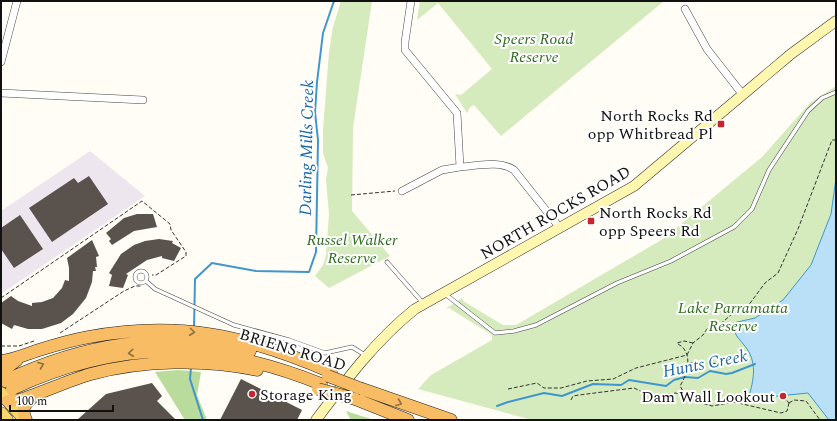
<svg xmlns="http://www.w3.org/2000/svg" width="837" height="421" font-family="Spectral,serif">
  <rect width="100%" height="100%" fill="#fffdf5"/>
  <path fill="#eee6ef" d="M90,151L145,196L1,294V211Z"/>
  <path fill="#d5ebbd" d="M341,1H372L353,128L352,211L390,256L329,288L315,276L323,265L326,255L329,214L326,180L328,168L323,153V130L329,52L333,27Z
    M420,1H664L501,136L474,105L470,107L467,113L455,94L461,95L492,69L438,3L417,20Z
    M836,86V420H532L418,389L431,375L492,340V335L449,308L445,309L462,298L463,301L503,325H516L663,239L762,157L810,103Z"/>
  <path fill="#b9dc9c" d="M178,370L201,372L197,395L207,420H185L155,372Z
    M346,411L374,420H351Z"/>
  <path fill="#b9e0f7" stroke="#3f96cf" d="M836,178V420H829L808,393L748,399C754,380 758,361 744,345C736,335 735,336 733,323L755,318L783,300L811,265L831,214Z"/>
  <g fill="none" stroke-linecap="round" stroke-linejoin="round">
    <path stroke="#3f96cf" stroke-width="2" d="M194,328L195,279L212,263L256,271L309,272L316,252L318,140L315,112L317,82L323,33L334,1
      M191,367L190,379L203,420
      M497,406L508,402L544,393L562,396L593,384L621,385L629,380L666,386L674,380L685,377L698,378L710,371L726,374L732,373L755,364"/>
  </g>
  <path fill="#5a524d" d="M89,176L108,204L52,242L29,208L74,178L78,183Z
    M137,214H153L157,227L134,231L112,245L109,241L111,239L106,233L124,218Z
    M20,215L43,249L14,268L1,249V228Z
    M159,239L173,241L172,243L181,248L174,261L162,258V256L147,260L126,274L128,275L123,288L109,286L112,275L109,273L121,254L134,245L145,241Z
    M92,240L99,256L96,257L97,267H95L96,271H93L92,282L86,298L73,314L61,323L42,329H28L14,325L12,329L1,323V303L11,296L18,301L32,306V303L42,302L53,298L62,288L65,280L69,281V268L67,258Z
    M241,379L302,410L297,420H220Z
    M152,383L162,396L157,401L176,420H77L106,394Z"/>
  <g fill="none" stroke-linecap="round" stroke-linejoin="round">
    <defs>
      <path id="service" d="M387,262L423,303
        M135 277a6 6 0 1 1 12 0a6 6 0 1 1-12 0Z
        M146,281L155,289L234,325L289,340L325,353L352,347L365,355
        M445,294L495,333L514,331L536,325L617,283L671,261L734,227L752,209L769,170L808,111L822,98L836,92"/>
      <path id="minor" d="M411,1L405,42V50L457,113L460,167C476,166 500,160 514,170L560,228
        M685,9L707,49L743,95
        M1,62L17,1
        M1,93L143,100
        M402,191L442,170L460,167"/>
      <path id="secondary" d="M316,420C346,380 376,340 415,309L634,186L791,54L836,21"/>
      <path id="primary" d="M1,393L25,420
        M1,413L7,420"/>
      <path id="trunk" d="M1,361C14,360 27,354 39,350C55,345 72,340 89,337C179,320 248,336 331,372
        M1,372L17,360
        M5,381C82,344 166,330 250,351
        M12,389C119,339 212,340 321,384
        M362,389L451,420
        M355,399L408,420
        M8,401L20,400C44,392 67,381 91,374C143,360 205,359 257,370
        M26,420C21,409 24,404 33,397"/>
    </defs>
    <use href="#service" stroke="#444" stroke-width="4.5"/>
    <use href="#minor" stroke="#444" stroke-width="8"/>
    <use href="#secondary" stroke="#333" stroke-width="11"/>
    <use href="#primary" stroke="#222" stroke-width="13"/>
    <use href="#trunk" stroke="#222" stroke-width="13"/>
    <path stroke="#333" stroke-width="1" stroke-dasharray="4 2" stroke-linecap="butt" d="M351,195L395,191
      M1,298L142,201L170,224L171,230L186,252V256L156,275H152
      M60,333L124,291L135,286H141
      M693,343L684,341L677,343C679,345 682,346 684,349C692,360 686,376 680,386L686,396L695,401L712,406L734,402L781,413L787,411L789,403
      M1,346H19L34,341
      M687,355L693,343L703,335L707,329L718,326L732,314L748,306L765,283L778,273L798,229L832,140H836
      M689,363C705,360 721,368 737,360
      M508,389L537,383L544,388H561L587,381L613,379L636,368L687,355
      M783,396L789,403
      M571,400L573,396L579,395L634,388L651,396L676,393L685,396
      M789,403L794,400L806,401L820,420"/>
    <use href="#service" stroke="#fff" stroke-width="3.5"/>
    <use href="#minor" stroke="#fff" stroke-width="7"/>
    <use href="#secondary" stroke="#fff6b0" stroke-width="10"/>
    <use href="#primary" stroke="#f9d66b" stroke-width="12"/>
    <use href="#trunk" stroke="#f7bc64" stroke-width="12"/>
    <defs>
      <path id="trunk-bridge" d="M328,376L362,389
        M318,389L355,399"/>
    </defs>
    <use href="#trunk-bridge" stroke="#222" stroke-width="13" stroke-linecap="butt"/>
    <use href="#trunk-bridge" stroke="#f7bc64" stroke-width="12"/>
  </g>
  <defs><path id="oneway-chevron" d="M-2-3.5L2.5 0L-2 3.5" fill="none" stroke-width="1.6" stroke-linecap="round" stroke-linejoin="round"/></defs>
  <g stroke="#906f3f">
    <use href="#oneway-chevron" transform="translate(192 332) rotate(7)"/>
    <use href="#oneway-chevron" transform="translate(131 353) rotate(174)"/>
    <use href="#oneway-chevron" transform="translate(41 365) rotate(-21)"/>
    <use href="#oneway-chevron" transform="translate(399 403) rotate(21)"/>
  </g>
  <g fill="#c4262e" stroke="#fff" stroke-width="1.5">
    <rect x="717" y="120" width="8" height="8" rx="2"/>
    <rect x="587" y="217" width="8" height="8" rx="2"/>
    <circle cx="252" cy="394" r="4"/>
    <circle cx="783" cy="396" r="4"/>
  </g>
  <g text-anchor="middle" stroke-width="4" stroke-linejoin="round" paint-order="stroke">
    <g font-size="16" font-style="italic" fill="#2f6b1f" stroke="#fff">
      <text x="534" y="44">Speers Road<tspan x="534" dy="18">Reserve</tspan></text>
      <text x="352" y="245">Russel Walker<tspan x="352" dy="18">Reserve</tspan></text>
      <text x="733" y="313">Lake Parramatta<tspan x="733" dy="18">Reserve</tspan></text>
    </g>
    <g font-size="16" fill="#111" stroke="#fff" text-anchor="end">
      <text x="713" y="121">North Rocks Rd<tspan x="713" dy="18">opp Whitbread Pl</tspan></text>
      <text x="599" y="218" text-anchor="start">North Rocks Rd<tspan x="599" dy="18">opp Speers Rd</tspan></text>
      <text x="260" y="400" text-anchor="start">Storage King</text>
      <text x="775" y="402">Dam Wall Lookout</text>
    </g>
    <g font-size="16" fill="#111" stroke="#fff">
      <text transform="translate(555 212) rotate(-30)" y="6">NORTH ROCKS ROAD</text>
      <text transform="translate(293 349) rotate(17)" y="6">BRIENS ROAD</text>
    </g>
    <g font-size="17" font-style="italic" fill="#1768a6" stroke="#fff">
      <text transform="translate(306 148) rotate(-89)" y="6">Darling Mills Creek</text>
      <text transform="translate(705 363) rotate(-11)" y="6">Hunts Creek</text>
    </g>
  </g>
  <rect width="837" height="421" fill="none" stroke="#111111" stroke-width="4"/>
  <path d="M10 405v6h103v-6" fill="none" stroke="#111111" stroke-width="2"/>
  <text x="16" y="405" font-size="12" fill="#111111" stroke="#ffffff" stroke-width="3" paint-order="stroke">100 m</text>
</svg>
